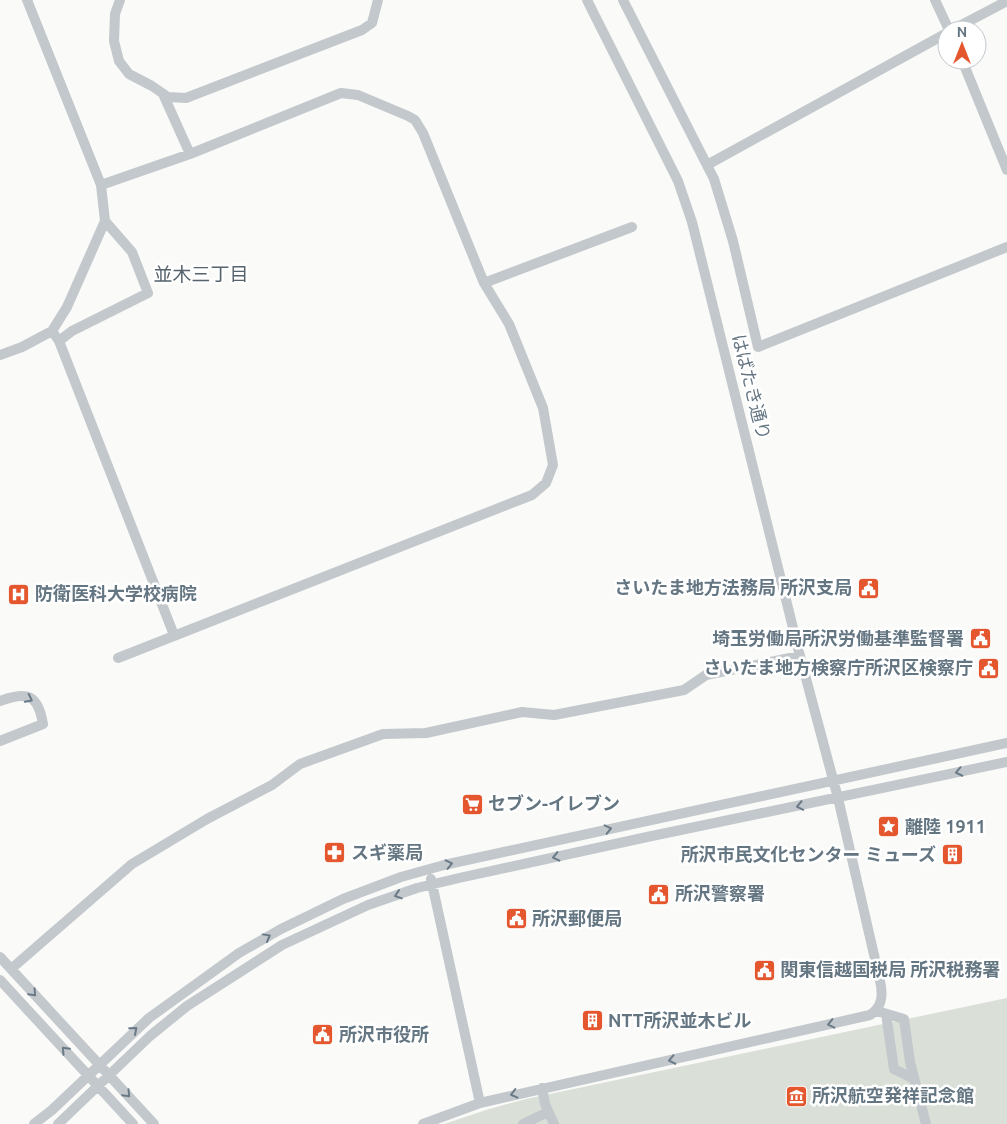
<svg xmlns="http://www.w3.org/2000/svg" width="1007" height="1124" font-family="Ubuntu,'Noto Sans JP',sans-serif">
  <rect width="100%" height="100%" fill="#fafaf8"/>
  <path fill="#dadfd7" d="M1007,998V1124H444L489,1109L526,1099Z"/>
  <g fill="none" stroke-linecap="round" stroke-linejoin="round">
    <path stroke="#c3c8cc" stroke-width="10" d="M120,0L115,14L114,41L119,61L129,74L152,86L168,97L186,98L362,30L372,23L378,0
      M623,0L714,179L733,241L758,347L1007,247
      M935,0L949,30
      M952,30L1007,1
      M962,60L1007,170
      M163,94L190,154
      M707,165L947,33
      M101,185L190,154L341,93L358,95L408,116L415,120L423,133L484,283L509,324L543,408L553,465L546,483L532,495L118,658
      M484,283L632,227
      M52,331L59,341L174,635
      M59,341L72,331L148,293L132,252L105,221
      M0,355L22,347L52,331L67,307L105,221L101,185L27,0
      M0,701C27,691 38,694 43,724L0,741
      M431,879L480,1103
      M0,957L154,1124
      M11,969L132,864L207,819L272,785L300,764L383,734L426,733L522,712L554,715L684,690L706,675L800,656
      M0,980L133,1124
      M877,1011L904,1019L910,1062L926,1124
      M886,1014L894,1069L914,1079
      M542,1088L545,1104L554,1124
      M34,1124L52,1110L149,1018L239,953L281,929L343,899L401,877L444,865L1007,743
      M58,1124L150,1036L187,1006L282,945L368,905L417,888L459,878L647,837L1007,762
      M423,1124L480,1103L870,1015C883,1007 883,994 880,981L838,798L800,656L692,222L678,181L587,0
      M523,1124L548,1112"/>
  </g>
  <defs><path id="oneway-chevron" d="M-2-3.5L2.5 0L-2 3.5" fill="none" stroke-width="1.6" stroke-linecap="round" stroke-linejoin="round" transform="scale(1.25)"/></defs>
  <g stroke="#6a7a87">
    <use href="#oneway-chevron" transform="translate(29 699) rotate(27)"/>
    <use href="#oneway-chevron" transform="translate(959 772) rotate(168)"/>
    <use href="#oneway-chevron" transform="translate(800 806) rotate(169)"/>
    <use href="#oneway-chevron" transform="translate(608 829) rotate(-13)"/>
    <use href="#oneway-chevron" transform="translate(556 857) rotate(167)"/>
    <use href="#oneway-chevron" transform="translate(449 864) rotate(-13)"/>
    <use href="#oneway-chevron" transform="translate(398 895) rotate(162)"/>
    <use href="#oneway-chevron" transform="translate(267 937) rotate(-29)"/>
    <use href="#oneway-chevron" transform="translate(33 993) rotate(47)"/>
    <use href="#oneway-chevron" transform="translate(831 1024) rotate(167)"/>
    <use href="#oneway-chevron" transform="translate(134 1030) rotate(-41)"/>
    <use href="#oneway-chevron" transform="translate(65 1050) rotate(-133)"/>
    <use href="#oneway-chevron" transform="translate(672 1060) rotate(168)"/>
    <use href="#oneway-chevron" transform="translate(127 1094) rotate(47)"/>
    <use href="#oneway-chevron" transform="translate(514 1094) rotate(166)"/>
  </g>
  <defs>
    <symbol id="civic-square" viewBox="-11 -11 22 22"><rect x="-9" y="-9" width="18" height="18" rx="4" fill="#e4572e" stroke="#fff"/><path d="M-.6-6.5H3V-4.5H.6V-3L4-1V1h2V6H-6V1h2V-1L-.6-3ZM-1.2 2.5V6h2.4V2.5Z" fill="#fff"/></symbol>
    <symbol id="hospital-square" viewBox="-11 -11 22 22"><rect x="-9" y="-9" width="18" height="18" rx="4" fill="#e4572e" stroke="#fff"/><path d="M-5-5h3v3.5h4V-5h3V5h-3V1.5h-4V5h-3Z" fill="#fff"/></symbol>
    <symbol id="supermarket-square" viewBox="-11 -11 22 22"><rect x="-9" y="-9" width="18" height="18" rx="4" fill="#e4572e" stroke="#fff"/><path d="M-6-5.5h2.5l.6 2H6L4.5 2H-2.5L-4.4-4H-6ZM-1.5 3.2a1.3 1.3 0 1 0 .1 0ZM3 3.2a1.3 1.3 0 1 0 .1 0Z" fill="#fff"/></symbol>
    <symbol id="sight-square" viewBox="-11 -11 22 22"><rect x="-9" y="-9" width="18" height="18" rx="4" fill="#e4572e" stroke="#fff"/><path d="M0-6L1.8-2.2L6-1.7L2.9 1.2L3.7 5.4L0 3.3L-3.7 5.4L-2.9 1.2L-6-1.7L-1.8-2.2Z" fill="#fff"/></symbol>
    <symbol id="pharmacy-square" viewBox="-11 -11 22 22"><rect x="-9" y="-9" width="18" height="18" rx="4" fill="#e4572e" stroke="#fff"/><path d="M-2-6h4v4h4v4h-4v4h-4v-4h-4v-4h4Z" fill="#fff"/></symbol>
    <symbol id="building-square" viewBox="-11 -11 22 22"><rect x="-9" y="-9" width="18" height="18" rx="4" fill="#e4572e" stroke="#fff"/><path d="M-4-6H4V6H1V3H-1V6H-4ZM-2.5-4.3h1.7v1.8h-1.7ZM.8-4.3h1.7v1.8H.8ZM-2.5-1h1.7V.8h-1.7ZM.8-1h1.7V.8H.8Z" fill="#fff"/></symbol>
    <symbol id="museum-square" viewBox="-11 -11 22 22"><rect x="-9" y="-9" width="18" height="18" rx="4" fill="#e4572e" stroke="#fff"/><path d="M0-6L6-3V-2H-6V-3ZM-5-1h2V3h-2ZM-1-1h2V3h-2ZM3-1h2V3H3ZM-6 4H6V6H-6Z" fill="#fff"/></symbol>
  </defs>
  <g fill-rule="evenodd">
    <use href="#civic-square" x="856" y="576" width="25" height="25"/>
    <use href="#hospital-square" x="6" y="582" width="25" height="25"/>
    <use href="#civic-square" x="968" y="626" width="25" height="25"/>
    <use href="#civic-square" x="976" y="656" width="25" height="25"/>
    <use href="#supermarket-square" x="460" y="792" width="25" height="25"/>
    <use href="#sight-square" x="876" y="814" width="25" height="25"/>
    <use href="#pharmacy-square" x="322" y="840" width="25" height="25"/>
    <use href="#building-square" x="940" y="842" width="25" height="25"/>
    <use href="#civic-square" x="646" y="882" width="25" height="25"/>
    <use href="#civic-square" x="504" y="906" width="25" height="25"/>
    <use href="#civic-square" x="752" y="958" width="25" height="25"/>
    <use href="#building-square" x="580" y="1008" width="25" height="25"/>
    <use href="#civic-square" x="310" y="1022" width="25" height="25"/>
    <use href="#museum-square" x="784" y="1084" width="25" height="25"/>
  </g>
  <g text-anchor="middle" stroke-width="5" stroke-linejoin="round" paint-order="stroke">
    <g font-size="18" fill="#657683" stroke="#fff">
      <text transform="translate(751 387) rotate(76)" y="6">はばたき通り</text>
    </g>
    <g font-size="18" font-weight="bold" fill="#657683" stroke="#fff" text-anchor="start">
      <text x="852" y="594" text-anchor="end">さいたま地方法務局 所沢支局</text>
      <text x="35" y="600">防衛医科大学校病院</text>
      <text x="964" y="645" text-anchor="end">埼玉労働局所沢労働基準監督署</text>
      <text x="973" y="674" text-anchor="end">さいたま地方検察庁所沢区検察庁</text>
      <text x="488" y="810">セブン-イレブン</text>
      <text x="905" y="833">離陸 1911</text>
      <text x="351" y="859">スギ薬局</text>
      <text x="936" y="861" text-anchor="end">所沢市民文化センター ミューズ</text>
      <text x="675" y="900">所沢警察署</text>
      <text x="532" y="925">所沢郵便局</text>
      <text x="780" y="976">関東信越国税局 所沢税務署</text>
      <text x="608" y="1027">NTT所沢並木ビル</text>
      <text x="339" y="1041">所沢市役所</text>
      <text x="812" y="1102">所沢航空発祥記念館</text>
    </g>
    <g font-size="19" fill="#57646e" stroke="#fff">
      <text x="201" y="281">並木三丁目</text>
    </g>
  </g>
  <g transform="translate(962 45)"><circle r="24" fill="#ffffff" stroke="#c1c8cd"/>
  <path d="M0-4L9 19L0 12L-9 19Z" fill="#e4572e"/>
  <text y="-8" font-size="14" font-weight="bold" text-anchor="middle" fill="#657683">N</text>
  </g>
</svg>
